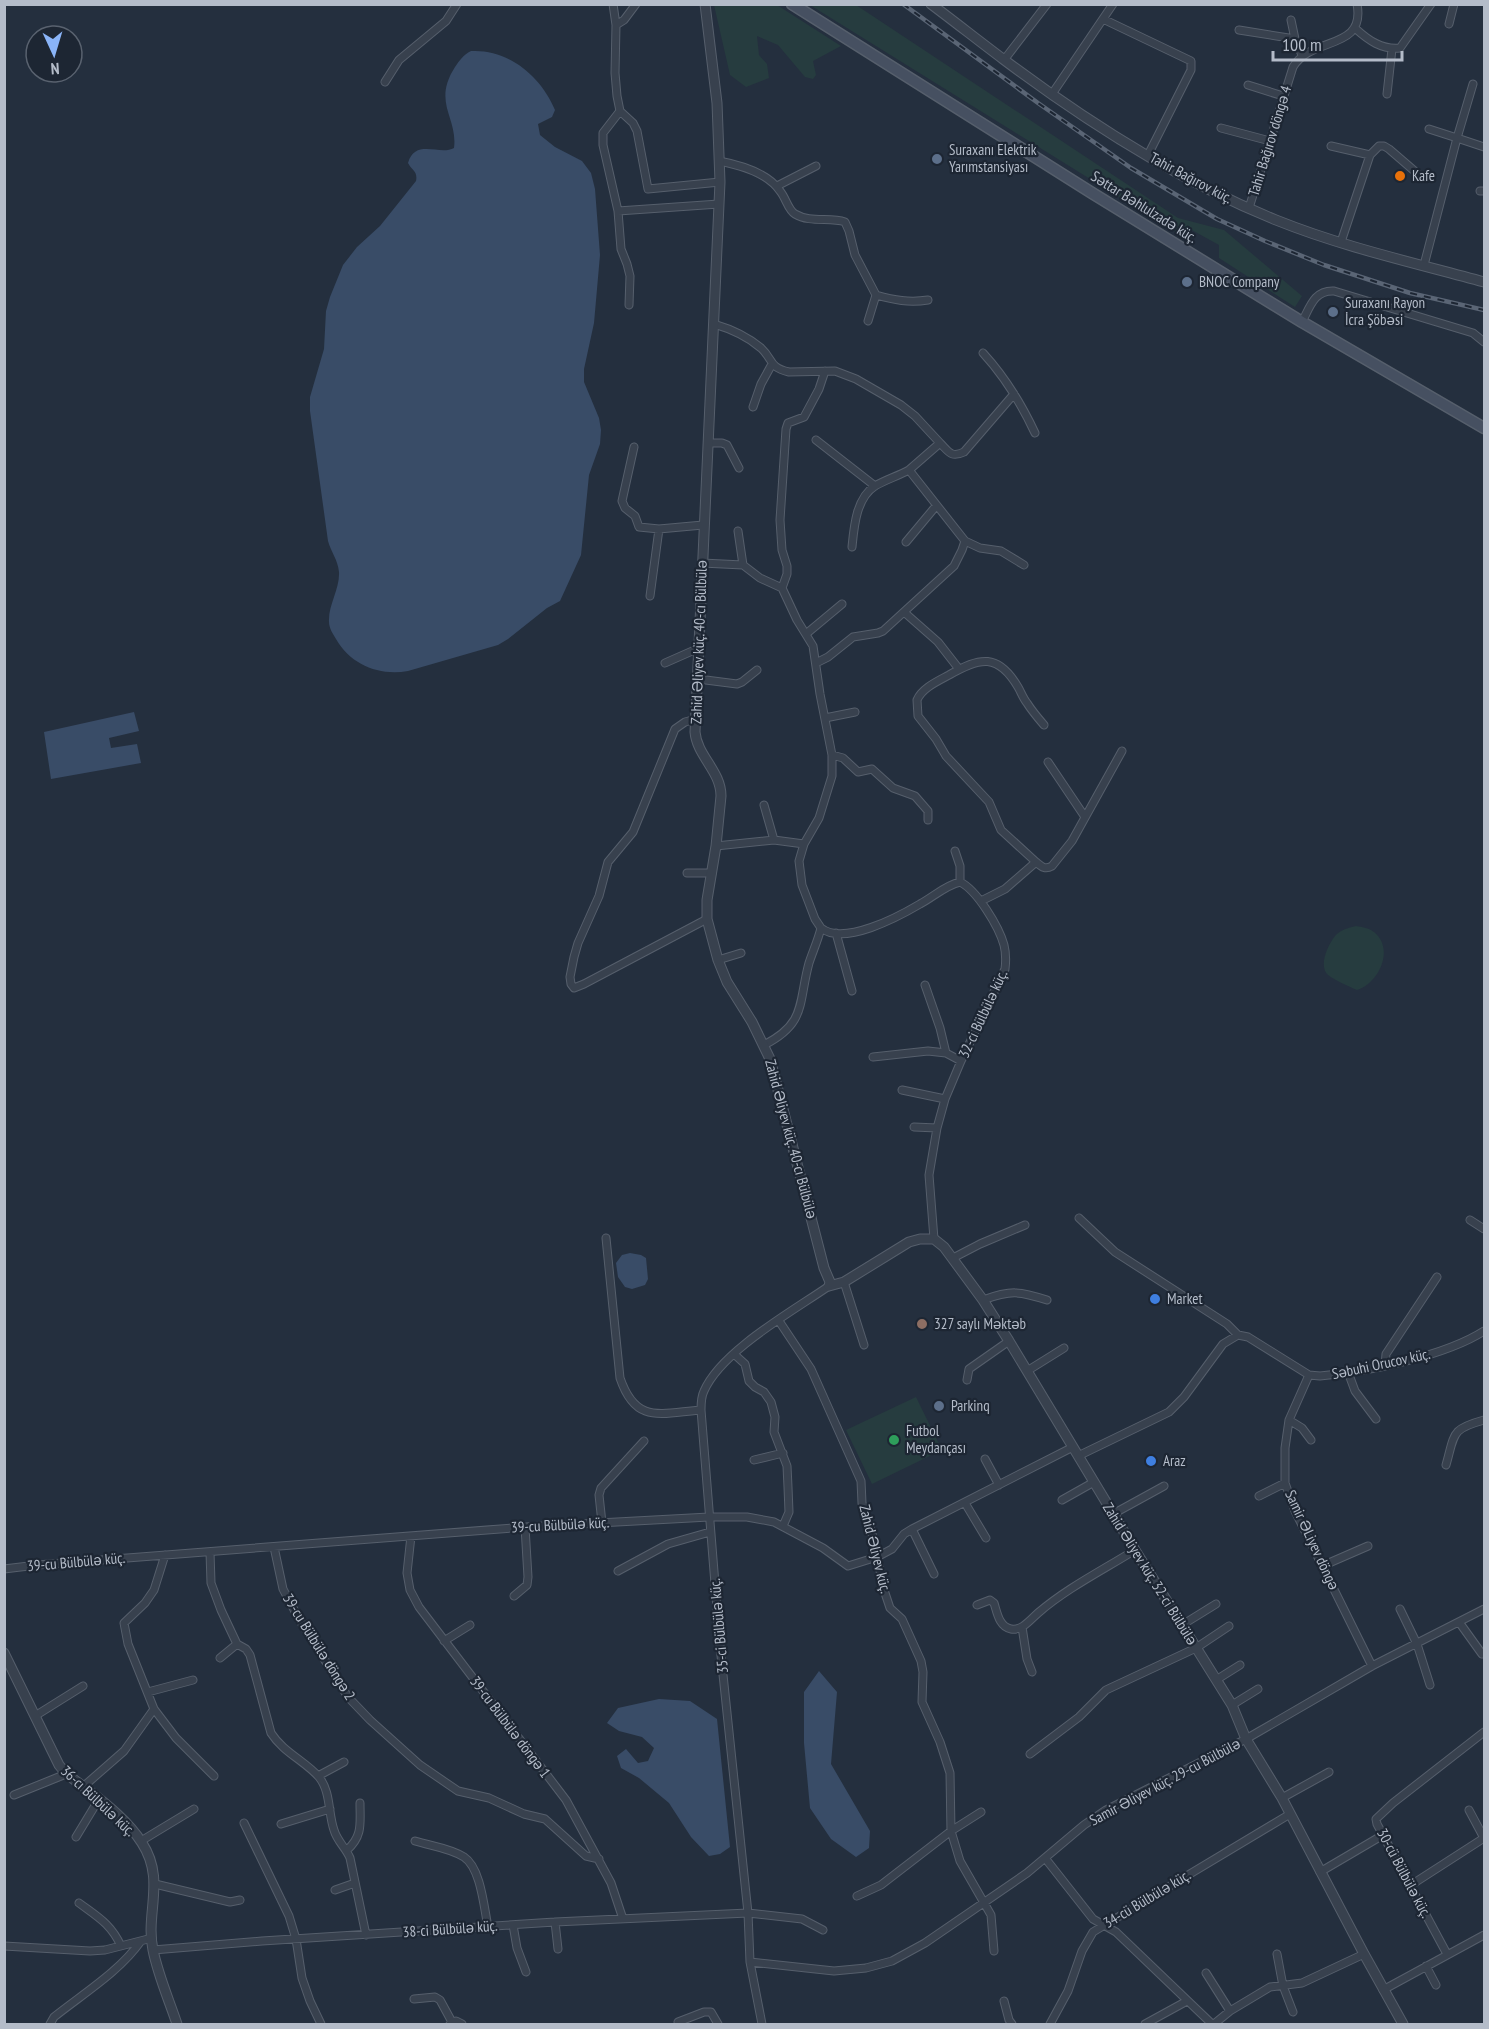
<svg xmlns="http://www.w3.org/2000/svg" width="1489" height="2029" font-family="'PT Sans Narrow',sans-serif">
  <rect width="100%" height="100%" fill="#242f3e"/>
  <path fill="#263c3f" d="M714,5H777L841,46L813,61L816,75L813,79L805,77L778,45L757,36L759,55L767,64L769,78L746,87L730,75Z
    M810,5H856L1178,218L1224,230L1302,296L1295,307L1219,258V245L1190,229L1182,236Z
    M1356,926C1362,927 1369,928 1374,932C1395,949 1379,983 1357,990C1348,986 1336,981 1328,975C1318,966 1328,945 1335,936C1340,930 1348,928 1356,926Z
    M916,1397L942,1450L872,1484L846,1430Z"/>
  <path fill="#394c67" d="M471,51C508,49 541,76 555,110L552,117L538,124L540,135L555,147L582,161L591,173L595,189L600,255L594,323L584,369V382L599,418L601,430L600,444L589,475L581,555L560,601L547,608L508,639L498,645L408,671C379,676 351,665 336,639C333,634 329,628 329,622C328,605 340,589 339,572C338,560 331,552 328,541L310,411V397L324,349L326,311L330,297L343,265L357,247L380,226L416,181C418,171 412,171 408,163C415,138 440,156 454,148C458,117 432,103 455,67C460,60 463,55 471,51Z
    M134,712L139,731L109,738L111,748L137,744L141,763L51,779L44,732Z
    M630,1253L641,1255L646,1258L648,1279L645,1285L632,1289L625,1287L618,1277L616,1263L622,1255Z
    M819,1671L837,1692L831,1764L870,1831L869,1848L856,1857L831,1839L810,1808L804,1743V1692Z
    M659,1699L690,1701L717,1719L730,1847L720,1854L709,1856L691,1837L669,1803L639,1778L621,1768L617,1756L626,1749L638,1763L648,1761L654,1748L642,1737L619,1731L607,1723L618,1708Z"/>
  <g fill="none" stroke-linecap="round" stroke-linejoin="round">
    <defs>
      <path id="minor" d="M613,4L616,25
        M636,4L624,20L616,25L615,73L617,96L620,111L633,123L637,131L648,189L720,182
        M1103,19L1191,61V70L1148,155
        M1291,20L1295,39L1302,55
        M1449,24L1454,4
        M1356,29C1368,40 1382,50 1400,48L1431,4
        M1239,30L1295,39
        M1004,60L1047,4
        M385,82L399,60L446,21L457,4
        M1248,85L1283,96
        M1052,94L1113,4
        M1387,94L1392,49
        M620,111L603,133V145L618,211L621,249L627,264L630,276L629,305
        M1221,128L1270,141
        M1429,129L1457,138L1473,84
        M1331,146L1370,155
        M719,161C740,165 768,173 780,191C786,198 788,210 795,214C810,223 830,217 845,222L849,231L855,255L876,295C894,300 909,303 928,300
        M777,186L816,166
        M1480,191H1484
        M1249,208L1293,67C1311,36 1366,51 1357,4
        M618,211L719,204
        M1341,242L1370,155L1379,146H1384L1389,149L1418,174
        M1424,265L1457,138L1484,147
        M868,321L876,295
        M1302,322C1310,307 1314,290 1334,291L1473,333L1484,342
        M714,324C731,329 747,336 761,348C774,360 768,367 789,372L835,371L856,379L901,405L915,416L940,443L909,470L965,541L962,550L954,566L883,631L878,633L853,637L828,657L816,663
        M983,353C1005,377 1021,403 1035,433
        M753,407L761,384L772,364
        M816,440L875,486
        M708,443H722L727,445L739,468
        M940,443C949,452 951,458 964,452L1014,394
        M634,447L622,501L625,508L635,516L639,527L659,529L703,525
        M738,531L743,565
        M965,541L980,548L1001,551L1024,565
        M906,542L936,506
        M852,547C854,527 856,498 875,486C885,480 898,476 909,470
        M702,563L743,565L760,578L782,588L797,620L813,646L820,694L832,755V776L819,818L804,844L799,861L802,885L815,919L821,928C818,940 813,951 809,963C798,1003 807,1023 764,1045
        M782,588L787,574V566L782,550L780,520L786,429L788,423L804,417L819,389L825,371
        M650,596L659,529
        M904,612L938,642L959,669
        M806,634L842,604
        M665,663L699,648
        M698,679L737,684L742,682L757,670
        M825,718L855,712
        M696,719L685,722L675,729L633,832L608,862L599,896L578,943L574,957L570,977L571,984L574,988L584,984L707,919
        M832,755L843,758L858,772L872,769L893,788L915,796L928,811V820
        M1048,762L1085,817
        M764,805L774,840
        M716,846L774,840L804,844
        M955,851L960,866V882
        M1036,862L1001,830L989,802L946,756L936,739L918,716L917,700C922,688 938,681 949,675C980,657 998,653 1018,687C1021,692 1023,698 1027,703C1032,711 1038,718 1044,725
        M687,873H712
        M981,901L1005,889L1036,862C1042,867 1045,870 1052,866L1072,841L1122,751
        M821,928C844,946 898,917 920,904C933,897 946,885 960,882C977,890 999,927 1004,945C1006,953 1006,961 1005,969L961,1061L945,1099L937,1128L929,1175L934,1239
        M836,933L852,991
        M718,960L741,953
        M925,985L940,1028L946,1053
        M873,1057L928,1051L946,1053L961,1061
        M902,1090L945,1099
        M914,1127L937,1128
        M1079,1218L1115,1252L1227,1324L1238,1335
        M1470,1220L1484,1229
        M606,1238L620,1378C636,1425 661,1413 701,1410
        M953,1258L980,1244L1025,1225
        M844,1282L864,1345
        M983,1300C1011,1290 1019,1291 1047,1300
        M779,1321L811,1369L861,1481L862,1503L873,1537L884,1590L890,1608L902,1619L921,1661L923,1672L922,1702L940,1742L950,1773L951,1831L960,1861L991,1915L994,1951
        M734,1354L745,1364L749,1381L755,1387L764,1392L771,1402L775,1417L774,1432L787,1466L788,1487L789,1512L783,1526
        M1385,1365L1386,1354L1437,1277
        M1027,1371L1064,1348
        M1348,1372L1355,1391L1376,1419
        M1309,1375L1289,1420L1285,1448V1483L1295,1511L1372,1666
        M967,1380L969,1369L1009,1341
        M1289,1420L1302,1428L1311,1440
        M1078,1456L1169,1412L1184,1397L1223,1344L1238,1335L1248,1337L1309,1375L1320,1376C1367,1372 1445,1356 1484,1331
        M985,1459L999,1485
        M754,1460L783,1453
        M1446,1465C1455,1433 1451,1429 1484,1420
        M1259,1496L1285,1483
        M1062,1500L1094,1482
        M965,1503L986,1538
        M1113,1514L1164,1486
        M602,1523L599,1495L601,1488L644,1441
        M912,1529L934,1574
        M411,1536L407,1573L410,1590L419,1607L566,1800L611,1883L623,1919
        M274,1547L283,1589L299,1619L348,1697L370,1720L420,1765L458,1791L489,1798L524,1814L545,1819L586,1856L599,1859
        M210,1552L211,1583L221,1610L237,1644L246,1649L250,1655L271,1733C283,1752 305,1761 319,1777C331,1792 328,1813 334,1830C337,1841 346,1848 350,1858L366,1935
        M1322,1566L1368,1546
        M4,1569L37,1565L525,1527L709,1517H747L774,1522L823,1548L848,1566L877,1557L892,1549L904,1534L912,1529L1073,1447
        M618,1571L668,1544L710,1532
        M514,1596L527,1585L528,1577L525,1527
        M977,1605L990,1600L994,1603C997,1612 999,1627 1011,1629C1022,1631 1030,1620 1038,1613C1067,1588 1103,1570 1135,1550
        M1400,1609L1417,1644L1430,1685
        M1459,1622L1482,1654
        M1182,1625L1216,1604
        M1022,1627L1027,1659L1032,1672
        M444,1641L470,1625
        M220,1658L237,1644
        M1216,1680L1240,1665
        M148,1692L193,1680
        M1232,1705L1258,1689
        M154,1709L176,1738L214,1776
        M35,1716L83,1686
        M1030,1754L1079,1717L1106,1690L1196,1648L1229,1626
        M318,1776L344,1762
        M84,1786L124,1751L154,1709L128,1644L124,1623L145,1603L154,1590L165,1555
        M14,1795L66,1774
        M1282,1798L1329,1772
        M1469,1810L1484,1838
        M244,1823L289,1916L296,1939L302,1978L310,2001L321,2024
        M281,1824L330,1809
        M76,1837L99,1799
        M141,1841L194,1809
        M415,1841C431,1846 450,1848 464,1857C481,1868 484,1908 488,1927
        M347,1850C363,1836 360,1823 360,1803
        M1045,1858L1093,1919L1116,1932L1212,2024
        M1320,1872L1383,1835
        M155,1884L230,1902L240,1900
        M1411,1885L1484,1838
        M335,1890L355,1883
        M857,1896L881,1885L951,1831L981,1812
        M79,1903C98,1917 111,1924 121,1946
        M555,1922L558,1949
        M513,1925L517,1948L526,1972
        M4,1946L90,1951L105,1950L152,1938
        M153,1950L262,1941L555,1922L748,1913L802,1919L823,1930
        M1277,1954L1283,1986L1293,2012
        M1447,1954L1377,1824L1376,1819L1393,1803L1484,1732
        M750,1962L834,1971L866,1968L892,1961L925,1943L1027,1873L1084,1825L1106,1810L1246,1739L1372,1666L1484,1609
        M1426,1966L1436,1985
        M1206,1973L1230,2011
        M1383,1990L1484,1935
        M414,1999L435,1997L440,2000L452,2022
        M1004,2001L1009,2020L1012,2024
        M678,2022L704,2012H711L718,2024
        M50,2024L54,2017C84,1993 119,1972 141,1941
        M450,2024L456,2021L462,2024
        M762,2024L750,1962L748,1913L720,1646L701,1410C701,1404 701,1397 704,1391C721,1351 793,1311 829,1286
        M1050,2024L1068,1991L1082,1951L1093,1932L1290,1814
        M1145,2024L1187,2001
        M1214,2024L1230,2011L1270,1987L1302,1983L1364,1954"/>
      <path id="tertiary" d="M705,4L717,103L720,182L695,732C697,756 721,771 721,796L716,846L707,900V919L718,960L727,982L752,1022L770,1059L824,1268L830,1282L829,1286L844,1282L909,1242L920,1239H934L944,1247L983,1300L1009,1341L1135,1550L1232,1705L1246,1739L1282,1798L1364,1954L1403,2024
        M931,4C955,22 979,41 1003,59C1087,122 1179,181 1276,220C1343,247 1415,263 1484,282
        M4,1653L59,1765C67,1776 76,1781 87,1789C106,1804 129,1822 142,1843C166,1880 145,1913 153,1950C158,1975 169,2000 177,2024"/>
      <path id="secondary" d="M792,4L1092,193L1302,322L1484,428"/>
    </defs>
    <use href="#minor" stroke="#565f6c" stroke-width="9"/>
    <use href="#tertiary" stroke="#565f6c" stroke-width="11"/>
    <use href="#secondary" stroke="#565f6c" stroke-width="13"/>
    <use href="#minor" stroke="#38414e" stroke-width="7"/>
    <use href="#tertiary" stroke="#38414e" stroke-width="9"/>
    <use href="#secondary" stroke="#465061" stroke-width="10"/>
    <defs>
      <path id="rail" d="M903,4L1038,103L1131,168L1217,219L1265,241L1324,265L1410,293L1484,310"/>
    </defs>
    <use href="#rail" stroke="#5a6575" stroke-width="4.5"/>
    <use href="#rail" stroke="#1d2633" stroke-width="2" stroke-dasharray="7" stroke-linecap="butt"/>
  </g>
  <g fill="#5c6f8a" stroke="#1d2633" stroke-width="2">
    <circle cx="937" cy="159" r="6"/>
    <circle cx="1187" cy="282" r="6"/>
    <circle cx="1333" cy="312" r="6"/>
    <circle cx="939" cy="1406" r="6"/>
  </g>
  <circle fill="#e8710a" stroke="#1d2633" stroke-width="2" cx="1400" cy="176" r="6"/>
  <g fill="#3f7fe0" stroke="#1d2633" stroke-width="2">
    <circle cx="1155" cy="1299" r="6"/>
    <circle cx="1151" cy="1461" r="6"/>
  </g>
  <circle fill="#8d6e63" stroke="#1d2633" stroke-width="2" cx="922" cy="1324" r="6"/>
  <circle fill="#2e9e5b" stroke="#1d2633" stroke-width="2" cx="894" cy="1440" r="6"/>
  <g text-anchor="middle" stroke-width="4.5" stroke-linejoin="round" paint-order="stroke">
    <g font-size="15" fill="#b4bcc9" stroke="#1d2633">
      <text transform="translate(1270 141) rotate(-73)" y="5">Tahir Bağırov döngə 4</text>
      <text transform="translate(1191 178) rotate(28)" y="5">Tahir Bağırov küç.</text>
      <text transform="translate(1144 207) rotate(32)" y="5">Səttar Bəhlulzadə küç.</text>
      <text transform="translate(699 642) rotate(-88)" y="5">Zahid Əliyev küç. 40-cı Bülbülə</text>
      <text transform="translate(983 1014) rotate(-65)" y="5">32-ci Bülbülə küç.</text>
      <text transform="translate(791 1139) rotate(75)" y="5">Zahid Əliyev küç. 40-cı Bülbülə</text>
      <text transform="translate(1381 1364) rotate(-12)" y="5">Səbuhi Orucov küç.</text>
      <text transform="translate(560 1525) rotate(-3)" y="5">39-cu Bülbülə küç.</text>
      <text transform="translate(1312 1540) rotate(65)" y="5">Samir ƏLiyev döngə</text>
      <text transform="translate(875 1549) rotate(76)" y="5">Zahid Əliyev küç.</text>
      <text transform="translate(76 1562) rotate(-5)" y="5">39-cu Bülbülə küç.</text>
      <text transform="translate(1150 1574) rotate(58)" y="5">Zahid Əliyev küç. 32-ci Bülbülə</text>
      <text transform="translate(719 1626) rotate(-95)" y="5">35-ci Bülbülə küç.</text>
      <text transform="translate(319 1647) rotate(58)" y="5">39-cu Bülbülə döngə 2</text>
      <text transform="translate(510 1727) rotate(53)" y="5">39-cu Bülbülə döngə 1</text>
      <text transform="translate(1165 1782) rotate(-28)" y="5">Samir Əliyev küç. 29-cu Bülbülə</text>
      <text transform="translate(98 1801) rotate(43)" y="5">36-cı Bülbülə küç.</text>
      <text transform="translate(1404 1873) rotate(62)" y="5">30-cü Bülbülə küç.</text>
      <text transform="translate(1147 1899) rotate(-31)" y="5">34-cü Bülbülə küç.</text>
      <text transform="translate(450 1929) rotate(-4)" y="5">38-ci Bülbülə küç.</text>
    </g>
    <g font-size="15" fill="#b4bcc9" stroke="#1d2633" text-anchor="start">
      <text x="949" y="155">Suraxanı Elektrik<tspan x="949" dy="17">Yarımstansiyası</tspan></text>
      <text x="1412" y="181">Kafe</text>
      <text x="1199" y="287">BNOC Company</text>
      <text x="1345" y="308">Suraxanı Rayon<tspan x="1345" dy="17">İcra Şöbəsi</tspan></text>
      <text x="1167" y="1304">Market</text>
      <text x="934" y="1329">327 saylı Məktəb</text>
      <text x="951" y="1411">Parkinq</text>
      <text x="906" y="1436">Futbol<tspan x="906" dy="17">Meydançası</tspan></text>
      <text x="1163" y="1466">Araz</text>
    </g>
  </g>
  <rect width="1489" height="2029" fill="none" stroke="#b4bcc9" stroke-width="12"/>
  <g transform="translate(54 54) rotate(176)"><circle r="28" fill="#1d2633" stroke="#59626f" stroke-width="1.5"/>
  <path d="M0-4.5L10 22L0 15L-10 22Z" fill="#8ab4f8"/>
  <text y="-9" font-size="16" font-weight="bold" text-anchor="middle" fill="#b4bcc9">N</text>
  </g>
  <path d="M1273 51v9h129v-9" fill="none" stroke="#b4bcc9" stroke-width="3"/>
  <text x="1282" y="51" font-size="18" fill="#b4bcc9" stroke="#1d2633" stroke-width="4.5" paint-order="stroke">100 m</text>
</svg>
